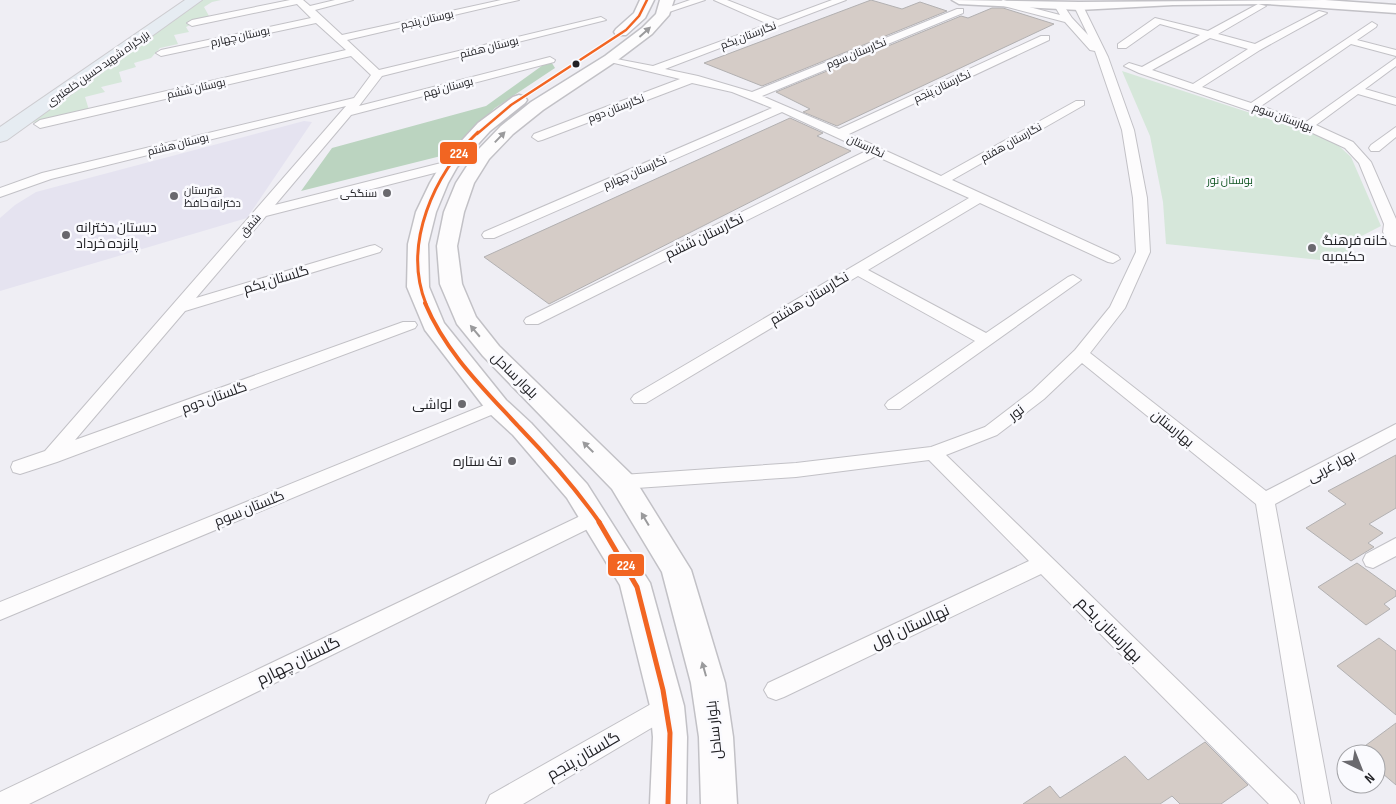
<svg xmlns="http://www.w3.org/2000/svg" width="1396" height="804" font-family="'Sofia Sans Condensed',Cairo,sans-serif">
  <rect width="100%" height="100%" fill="#efeef4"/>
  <path fill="#e5e3f0" d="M304,121L312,122L247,218L0,291V218L15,205L36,192Z"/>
  <path fill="#d6e7da" d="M200,0H221L212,2L204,7L209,16L186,27L189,32L174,35L178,44L160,48L151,58L134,63L136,67L119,72L122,82L101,87L105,92L85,97L89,110L23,125Z
    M1122,71L1315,134L1339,146L1351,157L1381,226L1350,242L1349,263L1166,244L1163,202L1150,136Z"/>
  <path fill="#bbd4c0" d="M550,60L555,68L495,108L445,155L301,191L332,148L486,106Z"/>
  <path fill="#d5ccc7" stroke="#b2b0b1" d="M871,0L902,9L920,2L947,11L762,86L704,63Z
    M992,8H1003L1054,24L837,126L803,112L810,109L776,92L961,16L968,18Z
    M790,118L823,133L817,136L851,151L549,304L484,257Z
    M1396,455V508L1369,524L1383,533L1368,543L1374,547L1351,561L1306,528L1346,504L1328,491Z
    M1357,563L1396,591V596L1384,604L1390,609L1366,625L1318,587Z
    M1379,638L1396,651V715L1337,666Z
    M1396,723V785L1376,768V754H1354Z
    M1205,742L1248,785L1221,804H1180L1172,796L1160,804H1023L1050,786L1060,798L1125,756L1148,780Z"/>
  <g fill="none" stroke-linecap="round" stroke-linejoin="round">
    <defs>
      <path id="minor" d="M290,0H303L310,6L335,0H353L315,10L342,35L501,0H519L347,40L379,70L601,17L606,20L382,76L359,106L550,57L555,60L554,62L351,115L275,205L449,161L455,165L454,168L266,216L196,298L370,246L375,245L382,249L380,252L185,311L75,440L403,322H415L417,325L415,328L57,462L20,474L13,472L11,467L13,462L45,451L346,106L51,179L0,197V188L42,173L354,98L371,75L351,56L40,128L34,124L40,120L346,50L316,23L161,56L156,53L161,50L311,18L297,4L192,26L187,23L192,20Z
        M690,0H705L669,12L664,9Z
        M714,0H727L778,20L832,0H846L665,69L698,76L752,92L957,9H963V13L762,96L839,129L1041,36H1049V40L849,134L941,176L1076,101H1084V105L952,180L1118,256L1120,259L1113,263L1108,262L980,203L868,270L986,333L1068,277L1073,275L1081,280L900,409H888L885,405L888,401L975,341L858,276L646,403H634L631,399L634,395L969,198L876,156L538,324H526L524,321L526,318L866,151L782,112L494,238H484L482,235L484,232L772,108L732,92L692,83L542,140L538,141L532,137L534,134L680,79L606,61V57L653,66L768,24Z
        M1003,0L1060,15L1054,5L1062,3L1072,18L1088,35L1074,6L1082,4L1108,57L1134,130L1147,198L1150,252L1125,308L1090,353L1266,491L1396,424V438L1275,504L1331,804H1305L1256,504L1082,363L1044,399L997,435L946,455L1296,795L1300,804H1269L1041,574L784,697L776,700L768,697L764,690L768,683L1029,561L929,460L796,477L622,489L615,487L612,482L615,477L622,475L796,463L931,447L985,427L1032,391L1075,350L1110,307L1136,252L1133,198L1122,130L1095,51L1090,50L1065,22L1000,5L998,3Z
        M1258,4L1266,6L1218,34L1255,44L1319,11L1327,13L1260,50L1202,87L1251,103L1372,22L1377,25L1376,27L1357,40L1396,50V56L1351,44L1261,106L1306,122L1396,58V66L1365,89L1396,98V105L1358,94L1316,125L1353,142L1371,162L1396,219V246L1391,245L1383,232L1384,224L1359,163L1345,148L1304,129L1139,73L1124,66L1129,63L1142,67L1200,35L1160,24L1126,48H1118V44L1155,18L1208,31ZM1210,38L1248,49L1193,84L1152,70Z
        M1396,127V137L1379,151H1371L1369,148L1371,145Z
        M497,400L503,402L506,406L503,410L0,620V602Z
        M595,509L602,512L605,517L602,522L29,804H0V792Z
        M1396,538V556L1373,568L1366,566L1363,560L1366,554Z
        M667,695L675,698L679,706L675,714L523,804H486L490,795Z"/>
      <path id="secondary" d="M640,0H654L645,18L626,35H616L614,32L616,29L634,13Z
        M660,0H674L669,15L652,34L615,62L543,110L513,134L489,159L474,183L464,212L457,246L462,284L476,317L499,346L632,475L691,570L725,683L733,737L737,804H701L699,737L691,683L662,572L612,489L483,356L457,324L440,284L437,246L444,212L456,183L476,152L501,126L531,102L605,56L642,28L656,14Z
        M952,0L1079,2L1325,0L1396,5V13L1267,4L1173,5L1079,10L959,4Z
        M519,95L525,97L527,100L525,103L490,131L457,167L448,183L436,212L428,244L429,287L444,323L506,400L531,423L587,484L650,583L684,706L687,737L686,804H650L653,737L650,706L620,585L567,498L513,435L488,412L425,330L407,287L408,244L416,212L430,183L443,161L478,123L513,97Z"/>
      <path id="trunk" d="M185,0H202L7,140L0,142V127Z"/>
    </defs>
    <use href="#minor" stroke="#c2c1c6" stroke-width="2"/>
    <use href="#secondary" stroke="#c2c1c6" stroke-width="3"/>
    <use href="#trunk" stroke="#cdccd0" stroke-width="2"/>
    <use href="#minor" fill="#fdfcfd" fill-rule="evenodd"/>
    <use href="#secondary" fill="#fdfcfd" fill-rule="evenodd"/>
    <use href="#trunk" fill="#e6ecf2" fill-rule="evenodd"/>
    <defs>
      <path id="bus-1-far3" d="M477,134L511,105L626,30L639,16L647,0"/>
      <path id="bus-1-far2" d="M426,304C402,244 434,174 478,132"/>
      <path id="bus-1-far1" d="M425,303C446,353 483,388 519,427C548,457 576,489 600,523"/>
      <path id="bus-1" d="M599,522L637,587L663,690L670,733L668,804"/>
    </defs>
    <use href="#bus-1-far3" stroke="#fafafe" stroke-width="5"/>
    <use href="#bus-1-far2" stroke="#fafafe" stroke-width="6"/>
    <use href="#bus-1-far1" stroke="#fafafe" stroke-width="8"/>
    <use href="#bus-1" stroke="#fafafe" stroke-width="9"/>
    <use href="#bus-1-far3" stroke="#f26522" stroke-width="2.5"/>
    <use href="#bus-1-far2" stroke="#f26522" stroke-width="3"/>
    <use href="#bus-1-far1" stroke="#f26522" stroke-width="4"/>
    <use href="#bus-1" stroke="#f26522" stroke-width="5"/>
  </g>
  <defs><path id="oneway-solid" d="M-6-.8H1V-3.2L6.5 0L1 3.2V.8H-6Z" transform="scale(1.25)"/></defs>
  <g fill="#9a9a9c">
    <use href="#oneway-solid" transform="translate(645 32) rotate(-42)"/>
    <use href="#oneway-solid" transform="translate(500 137) rotate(-46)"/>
    <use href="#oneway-solid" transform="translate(475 331) rotate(-130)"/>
    <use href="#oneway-solid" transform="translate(588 447) rotate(-135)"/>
    <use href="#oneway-solid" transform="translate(645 519) rotate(-121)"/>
    <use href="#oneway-solid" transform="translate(704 669) rotate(-106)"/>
  </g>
  <circle fill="#222226" stroke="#fafafe" stroke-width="2" cx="576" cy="64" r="4.5"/>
  <g fill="#6a696e" stroke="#fafafe" stroke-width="2">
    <circle cx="387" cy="193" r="5"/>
    <circle cx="174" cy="196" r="5"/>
    <circle cx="66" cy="235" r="5"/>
    <circle cx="1312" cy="248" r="5"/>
    <circle cx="462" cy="404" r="5"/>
    <circle cx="512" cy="461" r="5"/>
  </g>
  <g text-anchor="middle" stroke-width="5" stroke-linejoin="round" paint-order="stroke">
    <g font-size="11" fill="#222226" stroke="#fafafe">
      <text transform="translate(427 19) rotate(-13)" y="4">بوستان پنجم</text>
      <text transform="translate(748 35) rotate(-21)" y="4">نگارستان یکم</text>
      <text transform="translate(240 36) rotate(-12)" y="4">بوستان چهارم</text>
      <text transform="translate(489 47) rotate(-14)" y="4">بوستان هفتم</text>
      <text transform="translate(856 53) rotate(-22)" y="4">نگارستان سوم</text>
      <text transform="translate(98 68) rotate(-35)" y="4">بزرگراه شهید حسین خلعتبری</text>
      <text transform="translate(942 86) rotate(-25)" y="4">نگارستان پنجم</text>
      <text transform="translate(448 87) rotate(-15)" y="4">بوستان نهم</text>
      <text transform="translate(196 88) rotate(-13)" y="4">بوستان ششم</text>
      <text transform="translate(616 108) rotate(-21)" y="4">نگارستان دوم</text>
      <text transform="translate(1283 117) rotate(20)" y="4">بهارستان سوم</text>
      <text transform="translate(1011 142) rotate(-29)" y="4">نگارستان هفتم</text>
      <text transform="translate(178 144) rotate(-14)" y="4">بوستان هشتم</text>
      <text transform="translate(866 146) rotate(25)" y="4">نگارستان</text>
      <text transform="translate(635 172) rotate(-23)" y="4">نگارستان چهارم</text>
      <text transform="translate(250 225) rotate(-49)" y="4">شفق</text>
    </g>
    <g font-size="11" fill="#125623" stroke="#fafafe">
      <text x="1230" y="184">بوستان نور</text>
    </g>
    <g font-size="11" fill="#222226" stroke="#fafafe" text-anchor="start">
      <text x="184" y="194">هنرستان<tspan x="184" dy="13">دخترانه حافظ</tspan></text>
      <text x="377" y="197" text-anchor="end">سنگکی</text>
    </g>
    <g font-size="14" fill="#222226" stroke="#fafafe" text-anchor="start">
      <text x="76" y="232">دبستان دخترانه<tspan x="76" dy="16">پانزده خرداد</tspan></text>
      <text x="1322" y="245">خانه فرهنگ<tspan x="1322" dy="16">حکیمیه</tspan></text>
      <text x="452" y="409" text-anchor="end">لواشی</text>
      <text x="502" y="466" text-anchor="end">تک ستاره</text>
    </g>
    <g font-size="14" fill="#222226" stroke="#fafafe">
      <text transform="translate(704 236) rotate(-26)" y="5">نگارستان ششم</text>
      <text transform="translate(276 279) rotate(-17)" y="5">گلستان یکم</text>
      <text transform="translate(809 298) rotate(-31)" y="5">نگارستان هشتم</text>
      <text transform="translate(515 375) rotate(45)" y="5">بلوار ساحل</text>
      <text transform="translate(214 397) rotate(-20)" y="5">گلستان دوم</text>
      <text transform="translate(1016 412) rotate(-37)" y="5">نور</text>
      <text transform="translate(1173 428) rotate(39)" y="5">بهارستان</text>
      <text transform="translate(1331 466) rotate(-28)" y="5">بهار غربی</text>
      <text transform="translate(249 508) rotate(-22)" y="5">گلستان سوم</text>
      <text transform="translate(714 730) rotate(-96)" y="5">بلوار ساحل</text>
    </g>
    <g font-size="16" fill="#222226" stroke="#fafafe">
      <text transform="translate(910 626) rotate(-25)" y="6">نهالستان اول</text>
      <text transform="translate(1110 629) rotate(45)" y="6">بهارستان یکم</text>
      <text transform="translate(298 660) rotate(-26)" y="6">گلستان چهارم</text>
      <text transform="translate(583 755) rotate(-30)" y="6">گلستان پنجم</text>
    </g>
  </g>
  <g stroke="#fafafe" stroke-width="2">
    <rect x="439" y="141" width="39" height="24" rx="5" fill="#f26522"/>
    <rect x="607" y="553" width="38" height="24" rx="5" fill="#f26522"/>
  </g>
  <g font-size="14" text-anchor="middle" font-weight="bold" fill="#fff">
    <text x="459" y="158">224</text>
    <text x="626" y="570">224</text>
  </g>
  <g transform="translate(1361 769) rotate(137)"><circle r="24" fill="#fafafe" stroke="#a4a4a8"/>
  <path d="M0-4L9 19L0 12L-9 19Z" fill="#6a696e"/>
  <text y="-8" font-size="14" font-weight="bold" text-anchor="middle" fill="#222226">N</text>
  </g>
</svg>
